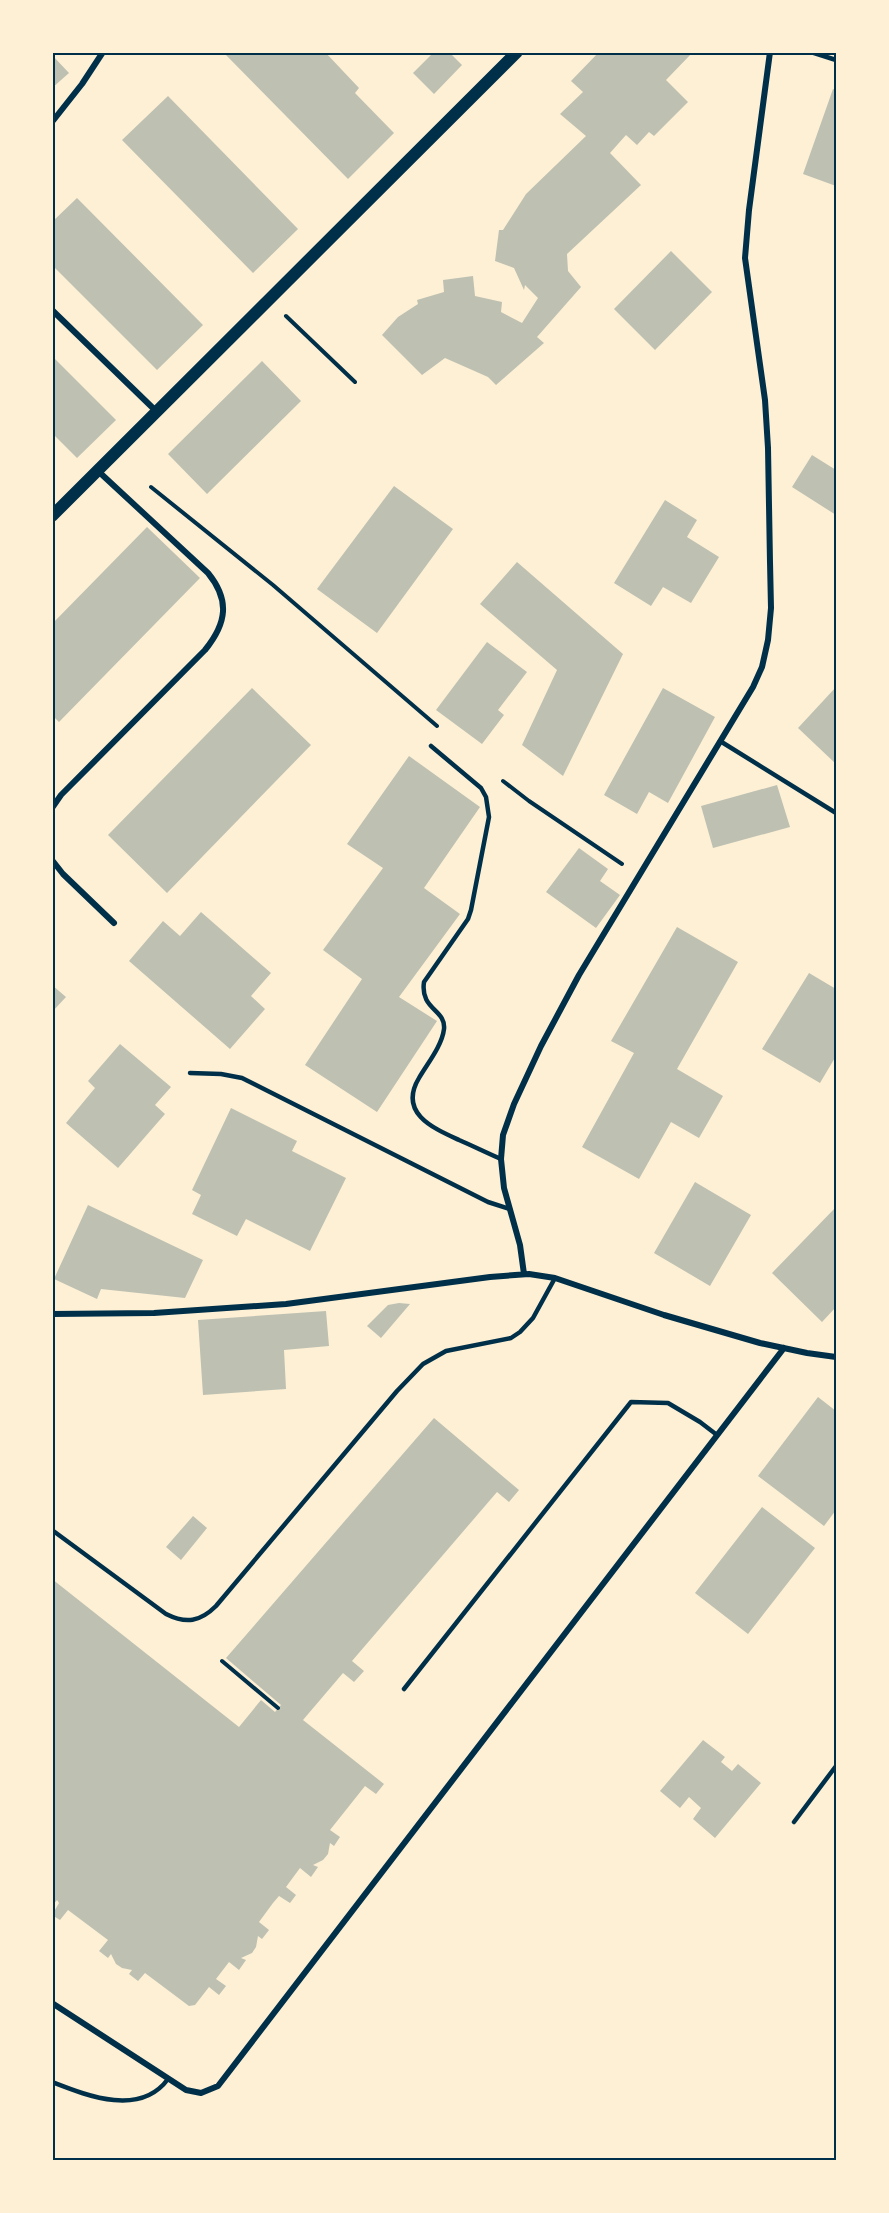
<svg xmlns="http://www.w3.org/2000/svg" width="889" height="2213" font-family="'IBM Plex Sans',sans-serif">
  <rect width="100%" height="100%" fill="#fdf0d5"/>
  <path fill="#bec0b2" d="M223,52H325L359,88L355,93L394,133L348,179Z
    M434,52H449L462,65L434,94L413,73Z
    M599,52H693L666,80L688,102L654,136L649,132L637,145L626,135L610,153L641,185L567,254L568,271L581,287L537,337L544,343L496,385L488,377L445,358L422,375L382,335L398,317L418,304L417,300L444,292L443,280L473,276L475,296L502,302L501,312L522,323L538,298L525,285L524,290L514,268L495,261L499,230H503L526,194L586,136L560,114L583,92L571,81Z
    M52,55L69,73L52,88Z
    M833,89L836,90V186L803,174Z
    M168,96L298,229L253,273L122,140Z
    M77,198L203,325L157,370L52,265V222Z
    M671,251L712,292L655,350L614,309Z
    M52,356L116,420L77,458L52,433Z
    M262,361L301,401L207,494L168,454Z
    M812,455L836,470V515L792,487Z
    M394,486L453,529L377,633L317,589Z
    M665,500L697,520L687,537L719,557L691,603L663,587L651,606L614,583Z
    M147,527L200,578L59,722L52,715V624Z
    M517,562L623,654L563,776L522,745L557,670L480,604Z
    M487,642L527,672L498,710L504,715L482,744L436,710Z
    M836,687V764L798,728Z
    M252,688L311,745L167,893L108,835Z
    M663,688L715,717L668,803L649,792L637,814L604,795Z
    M409,756L480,807L424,888L460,914L399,997L437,1021L377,1112L305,1065L362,979L323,950L383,868L347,844Z
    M777,785L790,827L713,848L701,806Z
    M579,848L608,869L600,881L620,895L596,928L546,892Z
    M201,912L271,973L251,996L265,1009L230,1049L129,961L163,921L180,936Z
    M677,927L738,962L677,1069L723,1096L699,1138L671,1122L639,1179L582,1147L634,1053L611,1041Z
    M809,973L836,989V1056L820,1083L762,1049Z
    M52,985L66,997L52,1012Z
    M120,1044L171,1087L155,1105L165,1114L118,1168L66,1123L95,1088L88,1081Z
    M231,1108L297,1141L292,1151L346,1178L310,1251L246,1219L237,1236L192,1214L201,1195L192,1190Z
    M695,1182L751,1215L710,1286L654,1253Z
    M88,1205L203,1260L185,1298L101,1289L97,1299L54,1279Z
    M836,1207V1307L822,1322L772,1273Z
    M399,1303L410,1304L381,1338L367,1326L388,1305Z
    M326,1311L329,1346L284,1350L286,1389L203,1395L198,1320Z
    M818,1397L836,1411V1510L824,1526L758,1476Z
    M434,1418L519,1490L509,1502L497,1492L352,1661L364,1671L354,1682L343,1673L303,1720L384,1784L376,1794L365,1786L330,1830L340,1837L334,1846L330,1843L328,1854L323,1860L313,1865L318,1867L311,1877L300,1868L286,1887L296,1895L290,1903L279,1896L273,1903L259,1922L269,1930L262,1939L258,1936L256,1947L252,1953L241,1958L246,1960L239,1970L229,1962L216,1979L226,1986L219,1995L209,1987L195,2005L189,2006L145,1973L138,1981L129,1974L132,1970L122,1968L116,1964L111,1954L108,1958L99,1951L108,1940L68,1910L60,1920L52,1915L59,1903L57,1900L52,1906V1579L239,1727L261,1700L275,1712L281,1705L226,1658Z
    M762,1507L815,1548L748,1634L695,1593Z
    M193,1516L207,1528L181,1560L166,1547Z
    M703,1740L725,1757L721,1762L732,1771L738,1764L761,1783L715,1838L693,1819L701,1808L689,1797L680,1808L660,1791Z"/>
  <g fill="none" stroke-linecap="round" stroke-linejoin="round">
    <path stroke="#003049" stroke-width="4" d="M286,316L355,382
      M151,487L273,585L437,726
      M503,781L529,801L622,864
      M222,1661L278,1708"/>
    <path stroke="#003049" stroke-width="4.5" d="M811,52L836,60
      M720,741L836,813
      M431,746L481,788L486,797L489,817L471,910L468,919L424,982C420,1010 446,1009 444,1029C442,1046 427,1064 419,1078C398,1113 433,1128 459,1140C473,1146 487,1153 501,1159
      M190,1073L221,1074L242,1078L488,1202L510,1209
      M52,1530L166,1614C186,1624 200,1622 216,1606L397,1391L423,1364L446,1351L511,1338L520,1332L533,1318L555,1278
      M404,1689L631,1402L668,1403L700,1422L717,1435
      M794,1822L836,1766
      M52,2082C88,2096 140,2117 168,2079"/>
    <path stroke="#003049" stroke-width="6" d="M52,122L82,84L103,52
      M52,310L157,412
      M52,808L61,795L205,650C227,623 230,600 208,573L98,471
      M52,860L63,874L114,923
      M524,1274L520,1245L504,1188L501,1159L503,1135L514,1104L541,1046L579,975L753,687L762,667L768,640L771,608L770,562L768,448L765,400L745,258L749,210L770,52
      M52,1314L154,1313L286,1304L490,1277L529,1274L555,1278L664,1315L760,1343L807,1353L836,1357
      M52,2003L186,2090L201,2093L218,2086L784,1348"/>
    <path stroke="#003049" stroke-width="12" d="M52,516L517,52"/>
  </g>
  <rect width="889" height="2213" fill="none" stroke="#fdf0d5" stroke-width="108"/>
  <rect x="54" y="54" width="781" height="2105" fill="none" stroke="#003049" stroke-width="2"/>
</svg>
